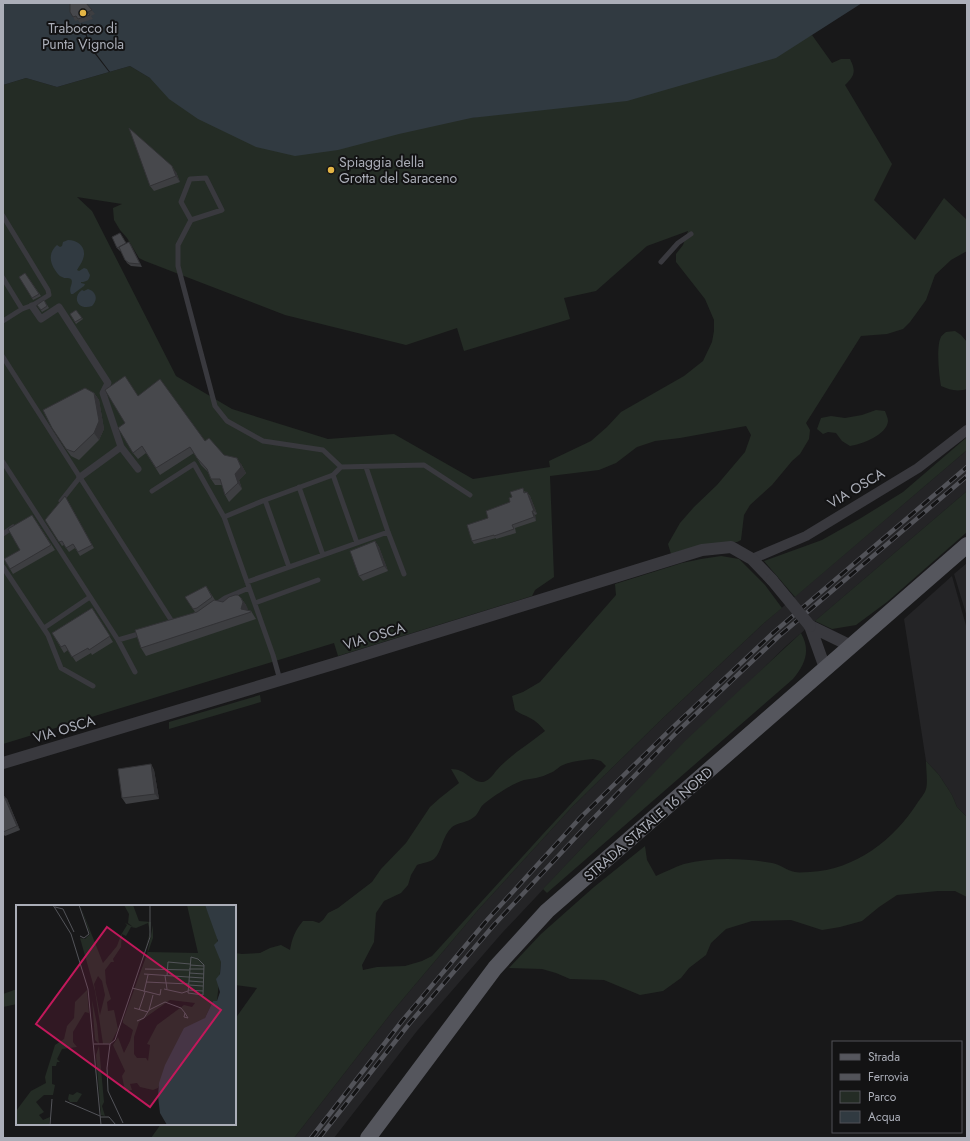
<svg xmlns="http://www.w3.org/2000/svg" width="970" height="1141" font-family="Jost,sans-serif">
  <rect width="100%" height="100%" fill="#181819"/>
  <path fill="#242426" d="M967,450V491L786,646L598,831L502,933L417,1031L334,1138H294L392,1012L478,910L571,808L664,717L764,623Z
    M967,563V617L954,574Z
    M952,576L967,629V817L957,807L952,795L939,775L926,761L904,619Z"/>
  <path fill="#242c25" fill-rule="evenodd" d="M812,35L832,63L841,59H850C856,71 855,76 845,85L892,164L874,200L915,240L944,198L967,220V251L951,260L935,275L926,300L910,322L903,329L887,334L861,336L806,423L810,430L809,439L800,454L792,461L772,485L750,505L744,515L741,540L737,542L724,543L671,554L668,544L680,523L694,507L717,485L745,452L751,435L746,426L680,438L655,441L637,447L616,463L599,470L550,476L554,577L535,590L532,596L338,656L334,643L3,744V85L26,78L57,87L130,66L150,78L471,118L730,71ZM77,197L122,204L113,208L114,220L120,230L127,238L139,258L145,261L285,315L406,345L457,328L464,351L570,319L564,298L596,291L647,246L688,231L683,245L676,254V262L705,299L714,320V331L712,342L703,361L684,376L621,412L607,427L591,441L549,461L550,467L473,479L394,434L328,439L232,409L176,376L92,211Z
    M955,331L961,335L967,342V389C957,392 950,390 941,386C939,375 936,346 941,337C941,336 945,333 946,332Z
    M876,410L885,411C886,414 888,418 888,421C887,435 862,444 850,446L842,441L836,433L828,432L823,434L817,429L821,418L831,416L845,418L862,415Z
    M967,437V450L795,597L764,561L822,540L861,518L903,492Z
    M967,491V532L887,602L856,625L832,629L815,621Z
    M721,556L739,559L765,585L782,608L764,623L664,717L571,808L478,910L392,1012L294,1138H151L161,1124H235V1019L257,988L235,985V953L242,954L260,953L270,948L281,945L290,950C292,939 295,930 303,921H313L319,923L323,920L328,913L338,908L372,882L381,869L406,843L430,807L440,798L459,783L451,769C466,769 470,781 482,782C488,782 493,775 496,771C510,755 529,744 545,731C541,726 536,721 530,718C525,715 520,714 515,710L512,696L523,692L540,682L616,595L615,584L682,563L701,559ZM593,759L601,761L606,766L543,834L432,956L422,961L405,966L377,967L363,970L362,965L374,942L376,913L384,901L401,893L408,885L411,875L417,865C422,863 430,862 434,859C442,852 442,836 452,827C458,822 467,823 474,817C479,814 479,807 485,803C494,796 513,783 524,780C528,779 532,779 536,778C541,777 546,775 550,773C556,771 558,767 563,765C572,761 583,760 593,759Z
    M801,633C811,651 805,664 793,679L547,893L543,889L598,831L685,741Z
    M260,695L261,702L169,729V722Z
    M926,761L939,775L952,795L957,807L967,817V897L955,891H938L897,895L879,907L862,921L840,927L822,930L791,920L752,921L726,929L711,943L706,955L689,968L681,978L663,991L640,995L604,980L570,979L556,973L542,969L509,968L541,934L594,887L645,846L647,860L656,876C665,872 675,867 684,864C711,857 745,858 772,863C780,864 787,871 795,872C799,873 805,872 810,872C855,870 895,839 918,802C921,798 925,793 926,789C928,784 926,768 926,761Z
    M17,989V1004L3,1007V994Z"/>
  <path fill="#313a41" d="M3,3H862L776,58L627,101L471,118L399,134L338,150L295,156L256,147L198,119L169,99L150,78L130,66L57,87L26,78L3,85Z
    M68,240C79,240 87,248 83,259C82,263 79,266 77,270L79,271L84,268L87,269L90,275C89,280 87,282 81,282V283L85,284L84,286L73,294H71C68,288 74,283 71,279C68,277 65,279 62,277C59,276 57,273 55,270C49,261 49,252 57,245L60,247L62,246L63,242Z
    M88,289C97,292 98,300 92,306C79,311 71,298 82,290L84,291Z"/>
  <path fill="#181819" d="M82,23L92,48L110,72H109L91,49L81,24Z"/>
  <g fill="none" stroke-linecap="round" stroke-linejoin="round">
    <path stroke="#39393e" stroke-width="5" d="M3,216L48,290L49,295L33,305L22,309L3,321
      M191,220L181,202L190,179L206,178L222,210L191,220L178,245V266L215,406L227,421L263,441L323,450L341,467
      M661,262L678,243L691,234
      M3,278L22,309
      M3,357L173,623
      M3,462L118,640L135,672
      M366,467L388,532L404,574
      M333,475L357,543
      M299,487L323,555
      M152,491L194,464L224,517L273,655L280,680
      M265,500L289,567
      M61,501L80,477
      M224,517L265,500L333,475L341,467L424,465L470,495
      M3,534L13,527
      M3,567L48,635L61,668L93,686
      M247,582L388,532
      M255,603L318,580
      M215,605L225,598L249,588
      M44,628L90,597
      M118,640L142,633"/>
    <path stroke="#39393e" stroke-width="7" d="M32,306L41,319L59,307L108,383L103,393L121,447L138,469
      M80,477L121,447"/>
    <path stroke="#39393e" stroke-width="10" d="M752,559L806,536L918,468L967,430"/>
    <path stroke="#39393e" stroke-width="12" d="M810,626L851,646
      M810,626L825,668
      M3,763L340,662L702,550L731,547L752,559L772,580"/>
    <path stroke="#55565d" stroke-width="16" d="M368,1138L495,968L547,911L967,545"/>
    <defs>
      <path id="rail" d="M311,1138L402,1021L488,919L581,817L673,727L773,633L967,467
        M319,1138L409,1024L494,925L589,823L677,732L778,637L967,476"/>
    </defs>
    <use href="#rail" stroke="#525359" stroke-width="4.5"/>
    <use href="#rail" stroke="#131314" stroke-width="3" stroke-dasharray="9" stroke-linecap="butt"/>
    <path stroke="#39393e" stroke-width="12" d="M772,580L810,626"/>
  </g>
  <path fill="#3d3e41" d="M86,3L95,14L91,16L93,19L80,23L78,20L75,21L73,17Z
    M176,172L180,182L154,191L150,186Z
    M120,233L126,243L131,245L142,267L131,266L127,263L120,250V251L117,248Z
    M25,273L41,296L33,300L32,298Z
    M44,300L49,308L42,312L37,305Z
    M76,310L83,319L76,324L70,314Z
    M94,393L99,400L104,429L99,440L79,460L71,456L66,449Z
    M138,396L224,455L241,464L246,473L239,480L242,489L229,502L225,495L222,485H215L211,479L208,472L201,465L194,453L160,475L146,453L138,459L133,453Z
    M525,491L526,493L527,492L530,496L537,514L535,515L536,521L515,528L516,533L496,539V538L474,544L472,541L488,518Z
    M65,496L94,548L80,556L75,548L69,552L64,545L62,546L45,520Z
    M32,515L55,550L13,574L10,569L20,550Z
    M375,541L379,547L388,571L363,581L359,576Z
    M206,586L215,600L223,602L241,598L246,605L247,610L251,611L256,619L146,656L141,648L195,612L185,597Z
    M92,608L113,642L92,655L91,653L76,662L68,650L64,653L52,633Z
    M151,764L154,770L159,799L126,804L122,798Z
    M3,796L7,799L20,830L5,836L3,834Z"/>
  <path fill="#323235" d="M172,166L176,172L180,182L176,176Z
    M129,242L131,245L142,267L140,264Z
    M94,393L99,400L104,429L99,440L94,433Z
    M237,458L241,464L246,473L239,480L242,489L238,483L235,474Z
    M527,492L530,496L537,514L534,511Z
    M65,496L67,499L94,548L92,545Z
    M532,511L535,515L536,521L534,517Z
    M375,541L379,547L388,571L384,566Z
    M241,598L246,605L248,609L247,614L241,609Z
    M151,764L154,770L159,799L155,794Z
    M4,796L7,799L20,830L17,826Z"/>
  <path fill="#47484c" stroke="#323235" d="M70,3H86L92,10L88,12L90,15L78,19L76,16L73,17L70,12Z
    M129,128L172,166L176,176L150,186Z
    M120,233L126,243L119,247L129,242L140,264L129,263L125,260L119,247L117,248L112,237Z
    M25,273L39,294L32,298L19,277Z
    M44,300L47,306L41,310L37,305Z
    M76,310L82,318L75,322L70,314Z
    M125,376L138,396L160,379L205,441L209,438L224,455L237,458L241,467L235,474L238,483L225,495L220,479H211L207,469L197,458L190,447L156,468L142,446L133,453L118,428L125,423L105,390Z
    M85,388L94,393L99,421L94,433L74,452L66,449L52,428L43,410Z
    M523,488L524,493L527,492L534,511H532L534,517L512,525L514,529L494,536V535L472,541L467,525L488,518L486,511L510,502L509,498L512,497L510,492Z
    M65,496L92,545L78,552L73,544L66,548L62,541L59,542L45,520Z
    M32,515L51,545L10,569L4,559L20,550L8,529Z
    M375,541L384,566L359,576L350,551Z
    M206,586L212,597L197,608L193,609L185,597Z
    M235,595H238L241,598L243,602L241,609L251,611V612L141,648L135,630L197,612L214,600L223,602L229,597Z
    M92,608L110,636L89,650L88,648L72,657L65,645L61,647L52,633Z
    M151,764L155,794L122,798L118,769Z
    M3,796H4L17,826L3,832Z"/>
  <g fill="#e4b545" stroke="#131314" stroke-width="1.5">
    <circle cx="83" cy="13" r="4"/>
    <circle cx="331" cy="170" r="4"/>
  </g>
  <g text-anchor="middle" stroke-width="4" stroke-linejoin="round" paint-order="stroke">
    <g font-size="14" fill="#abaeb8" stroke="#131314">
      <text x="83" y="33">Trabocco di<tspan x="83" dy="16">Punta Vignola</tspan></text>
      <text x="339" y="167" text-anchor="start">Spiaggia della<tspan x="339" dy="16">Grotta del Saraceno</tspan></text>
    </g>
    <g font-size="14" fill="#abaeb8" stroke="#131314">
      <text transform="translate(856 488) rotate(-31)" y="5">VIA OSCA</text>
      <text transform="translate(374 636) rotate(-17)" y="5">VIA OSCA</text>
      <text transform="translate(64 729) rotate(-17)" y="5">VIA OSCA</text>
      <text transform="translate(648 824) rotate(-41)" y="5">STRADA STATALE 16 NORD</text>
    </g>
  </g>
  <g transform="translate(16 905)">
    <rect width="220" height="220" fill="#181819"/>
    <path d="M64,0L87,58L101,41L105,30L111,20L109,18L117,22L112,18L113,9L108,0H117L123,16L135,17L134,30L129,45L134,27L132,18L120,23L115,22L110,31L106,29L105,42L97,54L98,57H95L89,65L90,78L95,94L91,97L92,106L98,105L102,124L95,138L87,139L79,86L64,33L69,34L74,29ZM82,71L86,76L89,90L84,110L78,79ZM171,0H189L200,26L205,57L201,96H197L189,113L159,143L142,183L137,185L124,182L121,178L114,179L116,185L109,186L106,171L109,166L97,140L102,132L108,148L114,136L117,125L107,118V115L131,49L137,20V33L132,47L182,48ZM154,95L179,98L176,102L168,100L141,120L131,139L134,140L132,156L130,153H121L118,149V132L123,117ZM71,85L73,108L69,107L57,127V137L61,142L46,144L41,154L44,157H41L40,161H36V179L39,180L37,190H28L20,197L28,207L23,210L27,215L34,212L33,220H0V206L15,186L30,178L29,172L39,140L48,134L51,121L58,113L59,97ZM76,95L81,119L83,139L79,135ZM83,141L88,197L86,201L89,211L85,210L80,150ZM61,187L66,189L61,197H54L52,194L53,189L57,190Z" fill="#242c25" fill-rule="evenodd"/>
    <path d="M189,0H220V220H151L144,208L142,191L143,178L149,160L168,123L189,113L197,96H201L204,87L200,74L204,69L205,57L198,40L202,36Z" fill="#313a41"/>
    <path fill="none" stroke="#535459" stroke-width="1" d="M37,0L55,29L72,84L85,220M63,0L73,29L68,33L64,31M39,2L47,4L58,27M175,52L182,54L188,60L187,90L172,88ZM174,60L188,61M129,64L173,65M173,64H188M173,68L188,69M128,69L187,73M149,71L151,84M151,71L152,57L174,59M173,76L187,77M130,77L173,79M173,80L187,81M116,83L144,90L145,84M148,84L166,88L172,86M172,85L187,86M128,87L132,70M118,103L132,107M123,105L129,87M133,105L149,97L165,103L169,108L168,112L172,113L169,108M121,116L128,113L133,105L137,90M78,139H94L99,135L134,32V0M94,139L91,163L92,186L107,218M49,196L84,211M84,212H93L100,220M34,220L36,194"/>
    <path fill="#c2185b" fill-opacity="0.15" stroke="#c2185b" stroke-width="2" d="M91,22L205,105L134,202L20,119Z"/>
    <rect width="220" height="220" fill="none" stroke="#abaeb8" stroke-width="2"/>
  </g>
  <rect width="970" height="1141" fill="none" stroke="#abaeb8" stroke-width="8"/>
  <rect x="832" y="1041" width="130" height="92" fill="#131314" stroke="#505156"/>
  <rect x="840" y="1054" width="20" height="6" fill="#55565d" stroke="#505156"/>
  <text x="868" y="1061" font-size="12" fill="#abaeb8">Strada</text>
  <rect x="840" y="1074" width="20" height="6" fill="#525359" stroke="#505156"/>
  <text x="868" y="1081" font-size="12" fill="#abaeb8">Ferrovia</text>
  <rect x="840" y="1091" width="20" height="12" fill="#242c25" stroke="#505156"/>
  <text x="868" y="1101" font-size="12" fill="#abaeb8">Parco</text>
  <rect x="840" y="1111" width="20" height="12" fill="#313a41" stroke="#505156"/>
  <text x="868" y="1121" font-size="12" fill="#abaeb8">Acqua</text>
</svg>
